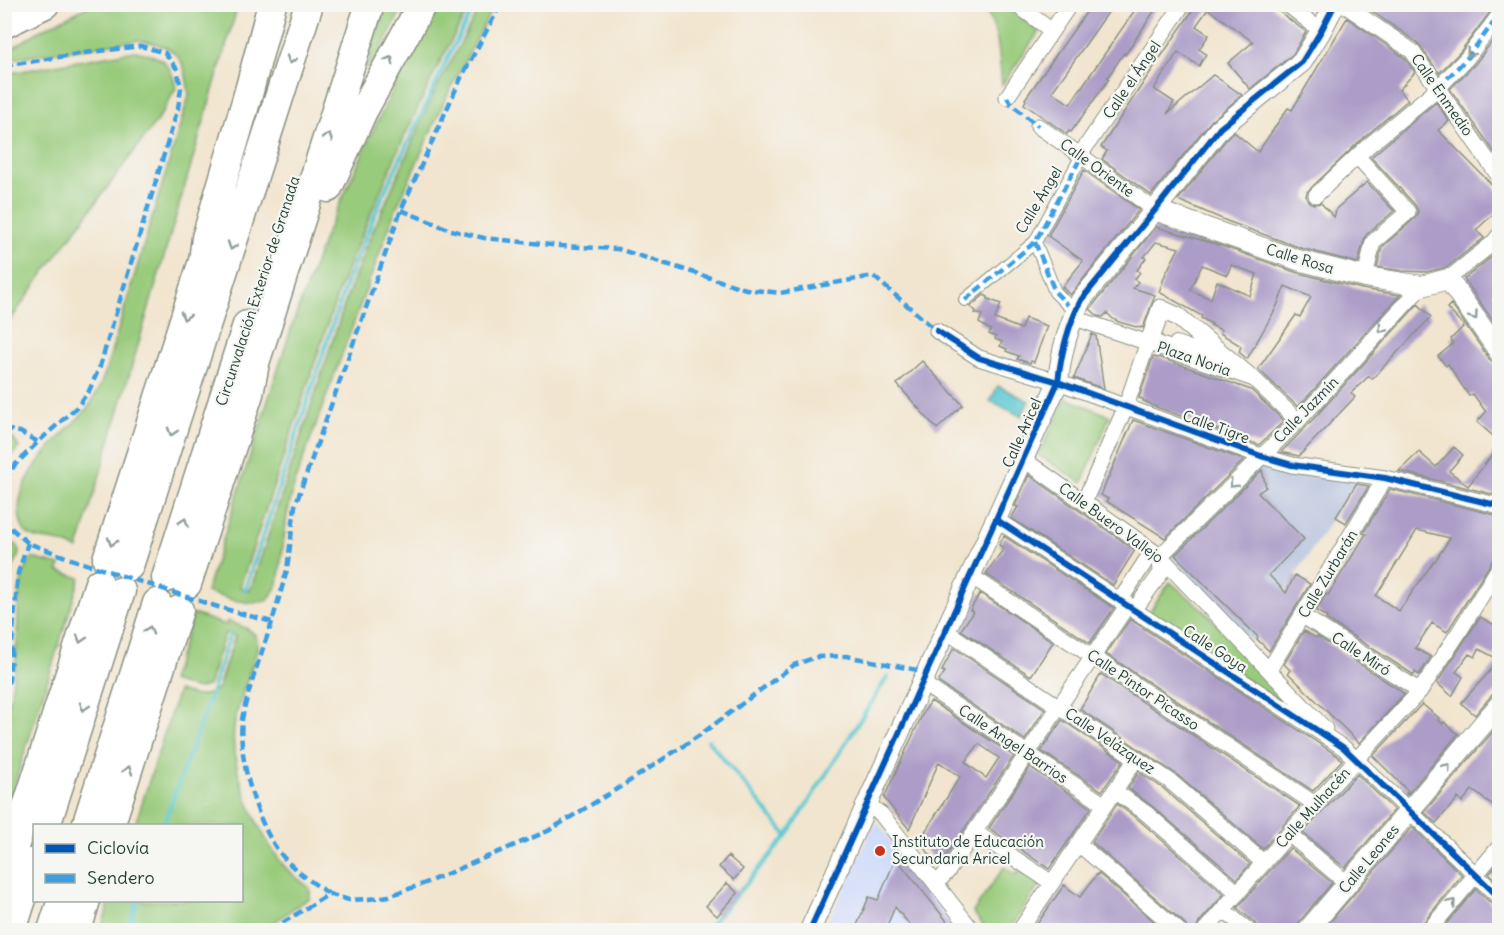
<svg xmlns="http://www.w3.org/2000/svg" width="1504" height="935" font-family="Delius,sans-serif">
  <rect width="100%" height="100%" fill="#f6f6f2"/>
  <filter id="ink" filterUnits="userSpaceOnUse"><feTurbulence type="fractalNoise" baseFrequency=".0167" numOctaves="2"/><feDisplacementMap in="SourceGraphic" scale="12" xChannelSelector="R" yChannelSelector="G"/><feConvolveMatrix kernelMatrix="1 2 1 2 8 2 1 2 1" color-interpolation-filters="sRGB"/></filter>
  <filter id="wash" filterUnits="userSpaceOnUse"><feTurbulence type="fractalNoise" baseFrequency=".008" numOctaves="4" result="noise"/><feDisplacementMap in="SourceGraphic" scale="24" xChannelSelector="R" yChannelSelector="G"/><feGaussianBlur stdDeviation="1.35" result="paint"/><feColorMatrix in="noise" values="0 0 0 0 0 0 0 0 0 0 0 0 0 0 0 0 0 1.4 0 .05"/><feComposite in="paint" operator="in"/></filter>
  <g filter="url(#wash)">
    <rect width="100%" height="100%" fill="#f2e5cf"/>
    <path fill="#cedafa" d="M878,823L959,930H824L874,825Z"/>
    <path fill="#b9c4de" d="M1263,462L1295,474L1357,480L1252,642L1169,554Z"/>
    <path fill="#99cb7c" stroke="#5c8458" stroke-width="1.5" d="M91,5H238L78,549C69,546 60,542 51,540C42,539 33,539 25,532C0,488 59,439 86,410C95,399 100,386 105,373L189,96C185,57 178,46 138,40L5,60V53L39,31Z
      M386,5H404L371,69L366,68Z
      M440,5H471C443,53 420,103 397,153C377,200 356,246 338,293L240,587L250,591L347,297L365,249L434,93L481,5H494L445,100L396,209L295,481L287,515L278,584L268,600L253,603L233,600L206,592L293,323L325,236L373,131L398,79Z
      M981,5H1003L1039,32L1002,85C999,58 1000,27 981,5Z
      M135,51C161,56 171,61 176,88L159,118L37,282L5,328V74Z
      M1066,398L1110,416L1082,483L1038,455Z
      M5,435L12,437L19,447L5,464Z
      M5,534L9,541L18,546L19,554L11,573L5,625Z
      M32,558L60,565L58,571L80,578L5,814V718L11,692L16,663L19,593L23,574Z
      M1170,582L1206,612L1298,714L1148,614Z
      M193,614L226,625L227,621C237,625 254,628 257,640C258,643 257,647 257,650C250,674 240,697 235,721C226,764 258,834 285,867C292,875 302,882 310,888V898L292,909L265,930H101L110,901L242,900V826L135,825L178,691L196,696L209,694L218,688L235,636L225,633L208,686L197,689L171,681Z
      M1004,867L1016,875L1019,870L1040,884L1009,930H987L973,912Z"/>
    <path fill="#5cc9d2" stroke="#3e8383" stroke-width="1.5" d="M998,386L1029,401L1021,416L990,401Z"/>
    <g fill="none" stroke-linecap="round" stroke-linejoin="round">
      <path stroke="#5cc9d2" stroke-width="4" d="M245,590L347,281L383,195L450,53L476,4
        M708,740L787,836
        M163,826L209,700L230,634
        M128,930L138,900
        M706,930L787,836L888,676"/>
    </g>
    <g id="blocks">
      <path fill="#ac9dc8" fill-rule="evenodd" d="M1092,4H1114L1052,92L1070,104L1139,4H1159L1125,55L1124,53L1107,78L1109,79L1071,132L1069,131L1067,134L1024,104L1026,100L1025,99Z
        M1197,4H1269L1306,32L1293,54L1250,89L1228,63L1253,42L1208,9L1196,26L1209,35L1199,49L1206,54L1199,66L1178,52L1154,89L1174,102L1167,114L1213,75L1242,95L1211,121L1151,195L1102,159L1107,151L1101,147L1145,80Z
        M1361,4H1383L1388,8L1390,4H1442L1452,11L1459,4H1483L1490,12L1460,52L1439,73L1418,43Z
        M1347,18L1405,58L1415,72L1399,90L1408,100L1361,140L1307,192L1306,197L1309,202L1314,204L1321,203L1334,217L1337,208L1367,182L1394,211L1366,235L1364,240L1358,263L1301,248L1227,221L1178,200L1229,136L1234,132L1258,152L1288,108L1292,110Z
        M1500,31V160L1450,89L1475,64Z
        M1436,102L1449,121L1438,130L1500,193V208L1476,230L1484,238L1447,267L1427,272L1403,271L1377,267L1382,247L1414,219L1417,216L1418,211L1415,205L1371,157Z
        M1084,170L1139,210L1070,295L1062,287L1083,261L1048,236Z
        M1156,227L1222,246L1295,272L1362,289L1400,295L1298,407L1258,369L1296,315L1300,317L1311,297L1285,286L1276,308L1247,359L1239,352L1241,346L1220,333L1221,330L1211,325L1212,324L1201,318L1202,316L1159,292L1165,275L1179,248L1156,242L1144,257L1146,258L1137,270L1140,272L1135,279L1138,282L1133,288L1155,295L1143,328L1141,327L1140,328L1119,322L1113,319L1107,313L1103,317L1098,316L1090,309ZM1202,265L1227,275L1231,265L1257,274L1250,296L1217,281L1211,299L1190,290Z
        M1500,250V278L1494,282L1498,288L1493,292L1500,301V331L1464,279Z
        M984,295L988,297V299L1001,304L995,319L1021,329L1025,318L1047,326L1034,362L1031,361L1030,363L1017,359L1019,356L1006,351L1007,349L1000,346L1002,342L995,339L996,337L989,334L991,330L979,323L982,315L975,313L976,311L970,307Z
        M1418,304L1431,317L1372,379L1369,376L1351,393L1355,397L1299,456L1281,452L1305,428Z
        M1451,304L1490,360L1494,364L1500,365V442L1477,422L1486,412L1473,394L1469,396L1448,364L1446,366L1438,356L1453,344L1451,339L1464,326L1447,308Z
        M1092,334L1096,336L1104,389L1074,378Z
        M1153,357L1158,358L1159,357L1251,390L1284,421L1259,445L1151,405V404L1143,401V399L1139,398Z
        M922,361L963,405L937,429L897,384Z
        M1133,420L1244,460L1165,538L1106,501L1108,499L1101,495Z
        M1500,445V496L1399,471L1419,452L1436,467L1454,447L1463,455L1449,471L1468,486Z
        M1262,470L1266,487L1258,493L1304,539L1269,575L1286,593L1295,575L1310,584L1269,651L1257,639L1258,637L1175,555Z
        M1029,475L1135,550L1113,585L1011,518L1018,507L1015,506Z
        M1356,484L1369,486L1346,523L1336,517Z
        M1390,489L1500,516V556L1495,558L1492,561L1447,632L1432,623L1415,648L1431,657L1419,675L1415,672L1414,675L1326,619L1327,617L1316,611L1326,594L1328,595L1366,534L1363,533ZM1417,530L1450,538L1435,561H1434L1399,611L1376,596Z
        M1004,536L1114,608L1090,643L986,574L1004,548L999,545Z
        M980,593L1053,642L1031,676L961,630L973,612L970,610Z
        M1480,617L1500,628V649L1494,657L1479,649L1475,657L1469,654L1456,672L1463,677L1452,696L1437,683Z
        M1130,619L1338,756L1342,760L1313,791L1106,654Z
        M1304,631L1316,638L1317,636L1398,689L1404,694L1359,743L1288,673L1290,670L1284,664Z
        M954,648L1045,709L1025,740L938,682L945,672L942,671L945,664Z
        M1500,660V692L1495,693L1491,696L1475,715L1461,703Z
        M1101,674L1300,806L1263,849L1176,774L1080,709Z
        M931,701L1014,756L939,866L919,841L960,777L939,762L909,829L884,798L923,713ZM979,744L999,758L986,778L965,762Z
        M1422,704L1439,718L1438,720L1443,724L1444,722L1458,734L1407,795L1406,794L1408,791L1373,756Z
        M1062,720L1123,761L1102,791L1041,751Z
        M1500,723V810L1472,790L1462,802L1458,798L1436,823L1424,812Z
        M1030,767L1091,808L1049,869L989,828Z
        M1139,772L1164,789L1250,864L1237,879L1152,806L1128,788Z
        M1357,774L1394,810L1345,868L1303,833Z
        M1117,804L1140,821L1224,894L1198,924L1196,930H1188L1184,923L1092,842Z
        M1412,827L1462,875L1422,924L1420,930H1323Z
        M1290,848L1332,883L1299,922L1296,930H1258L1257,926L1254,922L1237,908Z
        M728,856L743,869L734,880L719,867Z
        M896,858L954,930H914L895,907L885,930H855L869,897L878,900Z
        M1500,862V884L1489,874Z
        M1098,873L1164,930H1033L1064,885L1080,897Z
        M727,883L738,893L717,916L706,906Z
        M1476,889L1493,905L1500,908V930H1441Z"/>
    </g>
  </g>
  <g filter="url(#ink)">
    <use href="#blocks" fill-opacity="0" stroke="#889182" stroke-width="1.5"/>
    <g fill="none" stroke-linecap="round" stroke-linejoin="round">
      <defs>
        <path id="pedestrian" d="M1035,242L1055,292L1068,305
          M965,300L1035,242L1080,159
          M1166,315L1176,319L1221,358L1176,342L1174,348L1153,340L1162,316Z"/>
        <path id="minor" d="M1016,4L1052,31
          M1287,4L1321,31
          M1343,4L1412,51L1500,178
          M1007,97L1070,4
          M1038,126L1080,155L1155,210
          M1080,155L1183,4
          M1357,156L1408,212L1373,242L1365,277
          M1316,195L1367,147L1438,88L1467,58L1500,14
          M1448,279L1493,243L1500,234
          M1072,317L1254,379L1298,421
          M937,331L979,358L1058,382L1261,456L1292,465L1385,478L1500,506
          M1023,459L1160,556L1325,729
          M1084,502L1126,406L1160,307L1178,315L1254,379
          M997,520L1344,748L1500,898
          M1160,556L1298,421L1422,286
          M1160,556L1161,573L1137,606H1127L1123,596L1147,559Z
          M971,576L1315,804
          M1303,616L1420,691
          M946,631L1170,781L1264,863
          M1269,670L1385,478
          M922,683L1105,805
          M1115,791L1146,813L1238,893
          M867,804L881,814L972,930
          M975,832L1052,883
          M1289,834L1348,884
          M1079,844L1178,930
          M936,884L948,871L1127,606
          M1223,910L1248,930
          M1020,930L1136,759
          M1205,930L1315,804L1420,691L1459,632L1500,566
          M1429,930L1500,846"/>
        <path id="tertiary" d="M1155,210L1298,260L1365,277L1422,286L1448,279L1500,353
          M810,930L1058,382C1061,353 1068,326 1081,300L1155,210L1220,128L1302,62L1321,31L1335,4
          M1308,930L1500,704"/>
        <path id="motorway" d="M4,24L45,4
          M328,188L363,111L422,4
          M107,559L203,261L206,238L249,91L272,4
          M129,566L309,4
          M166,578L247,325
          M187,584L249,394L255,363L370,4
          M46,826L121,591
          M86,826L157,603
          M110,826L179,610
          M4,878L99,583
          M12,930L34,862
          M52,930L62,900
          M77,930L86,900"/>
      </defs>
      <use href="#pedestrian" stroke="#889182" stroke-width="14"/>
      <use href="#minor" stroke="#889182" stroke-width="17"/>
      <use href="#tertiary" stroke="#889182" stroke-width="22"/>
      <use href="#motorway" stroke="#889182" stroke-width="31"/>
      <use href="#pedestrian" stroke="#fff" stroke-width="12"/>
      <use href="#minor" stroke="#fff" stroke-width="15"/>
      <use href="#tertiary" stroke="#fff" stroke-width="20"/>
      <use href="#motorway" stroke="#fff" stroke-width="28"/>
      <path stroke="#3c9ee2" stroke-width="4.5" stroke-dasharray="9 4.5" stroke-linecap="butt" d="M4,66L84,53L141,46L165,53L177,69L181,88L178,108L100,366L89,391L77,407L38,442L14,466L4,484
        M1438,88L1467,58L1500,14
        M1007,97L1011,104L1038,126
        M401,210L451,230L484,238L561,246L618,249L746,289L780,293L873,276L937,331
        M1035,242L1055,292L1068,305
        M965,300L1035,242L1080,159
        M4,429L20,432L38,442
        M4,516L12,529L28,543L71,559L218,607L272,622L287,570L295,506L401,210L461,78L501,4
        M272,622C262,652 250,684 243,714C235,750 257,825 280,853C293,870 312,882 329,894
        M4,696L9,680L18,573L28,543
        M271,930L329,894L349,900L369,899L389,896L423,884L548,831L625,784L700,735L794,665L817,657L846,656L927,672"/>
      <defs>
        <path id="cycleway" d="M937,331L979,358L1058,382L1261,456L1292,465L1385,478L1500,506
          M997,520L1344,748L1500,898
          M810,930L1058,382C1061,353 1068,326 1081,300L1155,210L1220,128L1302,62L1321,31L1335,4"/>
      </defs>
      <use href="#cycleway" stroke="#f6f6f2" stroke-width="10"/>
      <use href="#cycleway" stroke="#0057b8" stroke-width="6"/>
    </g>
    <defs><path id="oneway-chevron" d="M-2-3.5L2.5 0L-2 3.5" fill="none" stroke-width="1.6" stroke-linecap="round" stroke-linejoin="round" transform="scale(1.5)"/></defs>
    <g stroke="#8f9e9a">
      <use href="#oneway-chevron" transform="translate(1470 53) rotate(128)"/>
      <use href="#oneway-chevron" transform="translate(291 60) rotate(108)"/>
      <use href="#oneway-chevron" transform="translate(390 60) rotate(-62)"/>
      <use href="#oneway-chevron" transform="translate(328 137) rotate(-72)"/>
      <use href="#oneway-chevron" transform="translate(232 246) rotate(108)"/>
      <use href="#oneway-chevron" transform="translate(185 316) rotate(108)"/>
      <use href="#oneway-chevron" transform="translate(1474 316) rotate(55)"/>
      <use href="#oneway-chevron" transform="translate(1382 329) rotate(132)"/>
      <use href="#oneway-chevron" transform="translate(172 432) rotate(108)"/>
      <use href="#oneway-chevron" transform="translate(1233 484) rotate(135)"/>
      <use href="#oneway-chevron" transform="translate(184 522) rotate(-72)"/>
      <use href="#oneway-chevron" transform="translate(112 542) rotate(108)"/>
      <use href="#oneway-chevron" transform="translate(149 630) rotate(-72)"/>
      <use href="#oneway-chevron" transform="translate(81 639) rotate(108)"/>
      <use href="#oneway-chevron" transform="translate(84 707) rotate(108)"/>
      <use href="#oneway-chevron" transform="translate(1447 767) rotate(-50)"/>
      <use href="#oneway-chevron" transform="translate(128 770) rotate(-72)"/>
      <use href="#oneway-chevron" transform="translate(1452 903) rotate(-50)"/>
    </g>
  </g>
  <circle fill="#c8321e" stroke="#f6f6f2" stroke-width="2" cx="880" cy="851" r="6"/>
  <g text-anchor="middle" stroke-width="4.5" stroke-linejoin="round" paint-order="stroke">
    <g font-size="15" fill="#1f3d34" stroke="#f6f6f2">
      <text transform="translate(1132 80) rotate(-56)" y="5">Calle el Ángel</text>
      <text transform="translate(1442 95) rotate(55)" y="5">Calle Enmedio</text>
      <text transform="translate(1097 168) rotate(36)" y="5">Calle Oriente</text>
      <text transform="translate(1039 200) rotate(-59)" y="5">Calle Ángel</text>
      <text transform="translate(1300 259) rotate(17)" y="5">Calle Rosa</text>
      <text transform="translate(258 291) rotate(-72)" y="5">Circunvalación Exterior de Granada</text>
      <text transform="translate(1194 359) rotate(19)" y="5">Plaza Noria</text>
      <text transform="translate(1306 410) rotate(-46)" y="5">Calle Jazmín</text>
      <text transform="translate(1216 427) rotate(20)" y="5">Calle Tigre</text>
      <text transform="translate(1022 433) rotate(-66)" y="5">Calle Aricel</text>
      <text transform="translate(1111 523) rotate(36)" y="5">Calle Buero Vallejo</text>
      <text transform="translate(1328 574) rotate(-59)" y="5">Calle Zurbarán</text>
      <text transform="translate(1215 649) rotate(33)" y="5">Calle Goya</text>
      <text transform="translate(1361 654) rotate(33)" y="5">Calle Miró</text>
      <text transform="translate(1143 690) rotate(34)" y="5">Calle Pintor Picasso</text>
      <text transform="translate(1110 741) rotate(34)" y="5">Calle Velázquez</text>
      <text transform="translate(1013 744) rotate(34)" y="5">Calle Angel Barrios</text>
      <text transform="translate(1313 808) rotate(-48)" y="5">Calle Mulhacén</text>
      <text transform="translate(1369 859) rotate(-50)" y="5">Calle Leones</text>
    </g>
    <g font-size="15" fill="#1f3d34" stroke="#f6f6f2" text-anchor="start">
      <text x="892" y="847">Instituto de Educación<tspan x="892" dy="17">Secundaria Aricel</tspan></text>
    </g>
  </g>
  <rect width="1504" height="935" fill="none" stroke="#f6f6f2" stroke-width="24"/>
  <rect x="33" y="824" width="210" height="78" fill="#f6f6f2" stroke="#a0aca6" stroke-width="1.5"/>
  <rect x="45" y="844" width="30" height="9" fill="#0057b8" stroke="#a0aca6" stroke-width="1.5"/>
  <text x="87" y="854" font-size="18" fill="#1f3d34">Ciclovía</text>
  <rect x="45" y="874" width="30" height="9" fill="#3c9ee2" stroke="#a0aca6" stroke-width="1.5"/>
  <text x="87" y="884" font-size="18" fill="#1f3d34">Sendero</text>
</svg>
